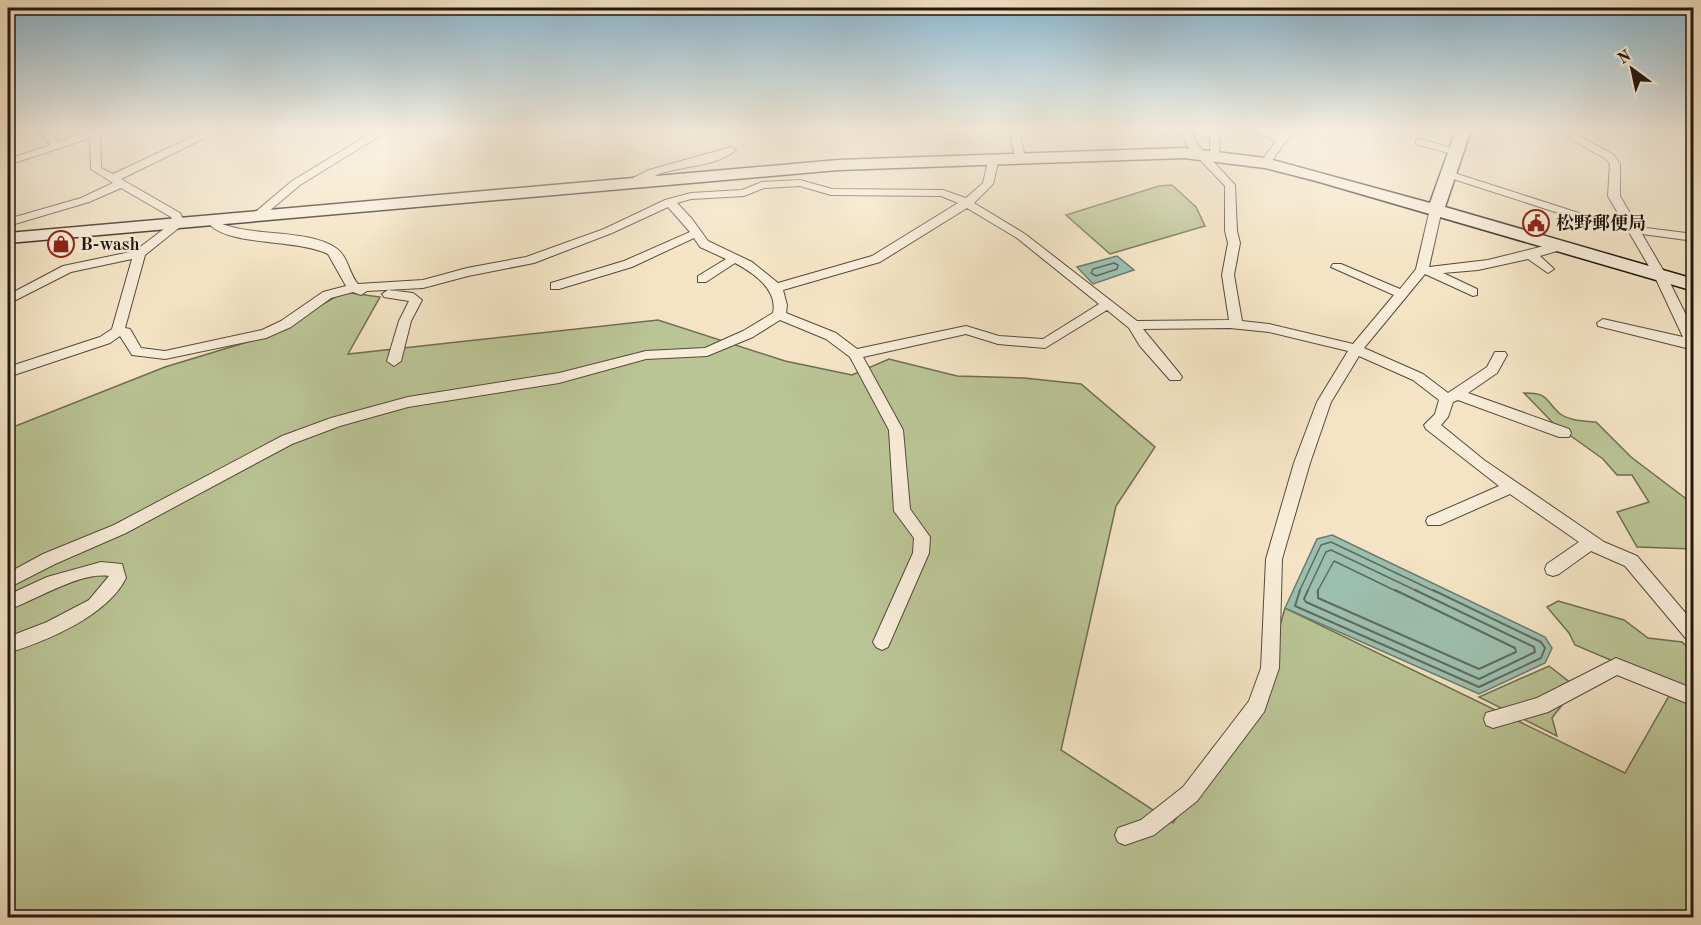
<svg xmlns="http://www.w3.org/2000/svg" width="1701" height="925" font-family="'Old Standard TT','Noto Serif JP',serif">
  <rect width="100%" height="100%" fill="#f4e4c5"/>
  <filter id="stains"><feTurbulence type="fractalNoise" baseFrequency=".00333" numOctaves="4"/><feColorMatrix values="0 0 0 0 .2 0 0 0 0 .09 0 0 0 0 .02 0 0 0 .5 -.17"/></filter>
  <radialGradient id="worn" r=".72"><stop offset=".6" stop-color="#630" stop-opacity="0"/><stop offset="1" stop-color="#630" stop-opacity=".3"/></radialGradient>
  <path fill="#bac495" stroke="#6e6e52" stroke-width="1.5" d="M1172,185L1196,207L1205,226L1110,254L1066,215L1159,186Z
    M344,292L380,297L348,354L658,320L785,361L852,375L889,359L957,376L1024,378L1081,384L1155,447L1116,506L1061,750L1173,823L1260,696L1285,608L1625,773L1669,696L1693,705V917L8,918V429L165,367L267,336Z
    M1524,393C1549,393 1544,399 1559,413C1569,421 1584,421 1596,422L1631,457L1693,504V549L1637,547L1617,512L1649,502L1632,475H1617L1603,459L1554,424Z
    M1558,601L1624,620L1648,638L1682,642L1693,652V695L1575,645L1569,633L1547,607Z
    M1549,666L1576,687L1552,718L1557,736L1479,697Z"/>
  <path fill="#9dbfaf" stroke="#6b7c6f" stroke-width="1.5" d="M1117,256L1134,270L1093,284L1077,267Z
    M1332,535L1545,637L1552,648L1545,663L1479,694L1285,608L1317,539Z"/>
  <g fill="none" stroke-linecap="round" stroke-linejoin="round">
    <path stroke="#5f6b60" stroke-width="1.5" d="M1114,263L1118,265L1117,269L1096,276L1091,273L1093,269Z
      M1299,592L1321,545L1331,542L1436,592
      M1307,592L1326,552L1331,550L1419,592
      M1317,592L1334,561L1398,592"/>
    <path stroke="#5f6b60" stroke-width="2" d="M1300,590L1295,606L1479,687L1541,658L1545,648L1541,642L1433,590
      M1308,590L1304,599L1306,602L1479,679L1535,652L1534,647L1415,590
      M1318,590V598L1479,669L1516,652L1515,648L1395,590"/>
    <defs>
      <path id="street" d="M39,130H49L58,142L92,130H104L100,134L101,168L113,174L207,130H221L121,179L180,213L185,223L145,255L125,328L130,329L141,348L165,351L262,330L281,321L323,292L346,286L328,254C296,239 234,246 211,226L209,220L215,217L219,218L222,224C256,237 307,229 336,248C348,256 349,274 358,284L423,280L467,268L526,257L604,229L665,200L691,193L742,190L762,182L800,180L832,189L943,190L966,198L983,183L989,158L994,155L999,158L993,184L974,203L1025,234L1137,321L1229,320L1222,275L1228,243L1225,231V186L1187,146L1181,130H1191L1196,143L1210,158V130H1220L1219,156L1210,158L1235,185L1237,231L1240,243L1234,275L1242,321L1269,324L1353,344L1394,295L1331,267L1333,264H1341L1400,289L1416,269L1430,209L1436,206L1442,209L1429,267L1488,260L1560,242L1564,243V249L1540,256L1554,269L1548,273L1528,259L1478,270L1443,273L1477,289V295L1473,296L1425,274L1364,348L1423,374L1448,393L1487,367L1495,352H1505L1507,355L1497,373L1468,393L1569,429L1571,433L1569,437H1559L1458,400L1453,402L1448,417L1441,425L1484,460L1604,542L1637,556L1694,623V643L1688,641L1625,566L1591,551L1559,574L1553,576L1547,574L1545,569L1547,564L1579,542L1510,494L1440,525H1428L1426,521L1428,517L1499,486L1426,429L1424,425L1435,414L1439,400L1413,380L1359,356L1331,402L1310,463L1282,559L1279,668L1264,712L1197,801L1154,835L1125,845L1118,842L1115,835L1118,828L1141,820L1183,787L1249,701L1261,668L1266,559L1294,463L1317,402L1348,351L1269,332L1230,328L1143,329L1180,374L1182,377L1180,380H1170L1140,346L1129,328L1107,310L1045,348L998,344L966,334L863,357L903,430L910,509L930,537L929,553L888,647L882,650L876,647L873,642L913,553L914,538L894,511L889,430L850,357L826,339L780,320L753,337L707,356L646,359L559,383L408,407L340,426L292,444L126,533L55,564L8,588V573L43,554L114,525L282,436L331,418L408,397L559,373L646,351L705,348L743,331L773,313C778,290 754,273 735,263L706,282H698V276L726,259L700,247L694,238L632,267L559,289H551V283L624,261L690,232L668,207L612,233L534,263L468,276L423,288L367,291L361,295L353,292L331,298L291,327L266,338L165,359L132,355L120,336L110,343L8,377V367L100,337L112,329L132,259L71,272L8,304V295L63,266L135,251L173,222L171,217L121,188L89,202L8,226V219L81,198L113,183L91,169L90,138L8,165V159L50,145ZM800,186L831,195L941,196L958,203L872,256L778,283L752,262L708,241L692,219L677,203L691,199L744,196L764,188ZM967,208L1017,238L1099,304L1043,339L999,336L966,326L857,349L836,333L786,313L787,305L783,290L880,262Z
        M376,130H389L300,185L261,218H253V214L292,181Z
        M1009,130H1019L1025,157L1024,159L1015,157Z
        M1264,130L1280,135L1284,130H1294L1269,165L1265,166L1260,163L1276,141L1257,133Z
        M1554,130H1568L1614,155L1620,164V196L1638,227L1694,234V241L1642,234L1666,275L1694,331V350L1598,326L1597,323L1603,319L1683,337L1654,275L1608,196L1610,164L1606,159Z
        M1420,139L1460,150L1461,152L1456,155L1416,144V140Z
        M731,147L736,150C719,165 687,166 665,172C654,175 631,190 623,183L649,170Z
        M1448,171L1585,215L1587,217L1581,220L1577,219L1444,176V172Z
        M388,290L413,293L422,300L411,321L401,361L394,366L387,361L399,321L409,301L384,297L382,294Z
        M101,562L122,564L126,578C107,616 47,641 8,653V637L47,622L89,600L109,576C79,572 36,600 8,610V595L47,577Z
        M1616,658L1694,689V706L1617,675L1548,712L1493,728L1486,725L1484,719L1486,713L1537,698Z"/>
      <path id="secondary" d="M1456,130H1471L1445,207L1694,279V291L1316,181L1265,168L1184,158L838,170L8,243V233L838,160L1184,148L1265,158L1430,203Z"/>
    </defs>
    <use href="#street" stroke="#564a3d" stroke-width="2"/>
    <use href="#secondary" stroke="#211710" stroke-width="3"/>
    <use href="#street" fill="#f8edd9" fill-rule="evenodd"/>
    <use href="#secondary" fill="#f8edd9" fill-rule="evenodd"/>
  </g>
  <linearGradient id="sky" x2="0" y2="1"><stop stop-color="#8ab8d1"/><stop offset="0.5" stop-color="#faf3e5"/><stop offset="1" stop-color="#faf3e5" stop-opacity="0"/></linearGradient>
  <rect width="1701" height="260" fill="url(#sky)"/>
  <defs>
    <symbol id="civic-ring" viewBox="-11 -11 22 22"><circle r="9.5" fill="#f8edd9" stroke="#8f2418" stroke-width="1.5"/><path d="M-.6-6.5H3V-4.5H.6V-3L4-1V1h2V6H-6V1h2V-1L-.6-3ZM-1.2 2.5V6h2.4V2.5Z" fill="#8f2418"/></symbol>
    <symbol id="shop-ring" viewBox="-11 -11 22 22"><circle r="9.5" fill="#f8edd9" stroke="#8f2418" stroke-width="1.5"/><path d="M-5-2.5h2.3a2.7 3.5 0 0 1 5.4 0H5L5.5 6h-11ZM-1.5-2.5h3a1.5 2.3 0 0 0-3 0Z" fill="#8f2418"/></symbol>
  </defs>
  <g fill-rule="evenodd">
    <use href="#civic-ring" x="1521" y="208" width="30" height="30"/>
    <use href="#shop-ring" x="46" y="229" width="30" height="30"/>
  </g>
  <g text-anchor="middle" stroke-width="5" stroke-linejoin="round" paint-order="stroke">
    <g font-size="18" font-weight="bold" fill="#211710" stroke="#f8edd9" text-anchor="start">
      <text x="1556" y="229">松野郵便局</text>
      <text x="80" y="250">B-wash</text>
    </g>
  </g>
  <rect width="1701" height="925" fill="none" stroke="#f4e4c5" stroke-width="30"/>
  <rect x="9" y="9" width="1683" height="907" fill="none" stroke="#211710" stroke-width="3"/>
  <rect x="15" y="15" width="1671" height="895" fill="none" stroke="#211710" stroke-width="1.5"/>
  <g transform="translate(1632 69) rotate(327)" stroke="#f8edd9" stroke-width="4.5" paint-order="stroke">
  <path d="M0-4.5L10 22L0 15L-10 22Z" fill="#211710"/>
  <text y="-9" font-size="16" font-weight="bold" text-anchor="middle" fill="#211710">N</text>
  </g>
  <rect width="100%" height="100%" filter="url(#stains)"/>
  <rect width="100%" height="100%" fill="url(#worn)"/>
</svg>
